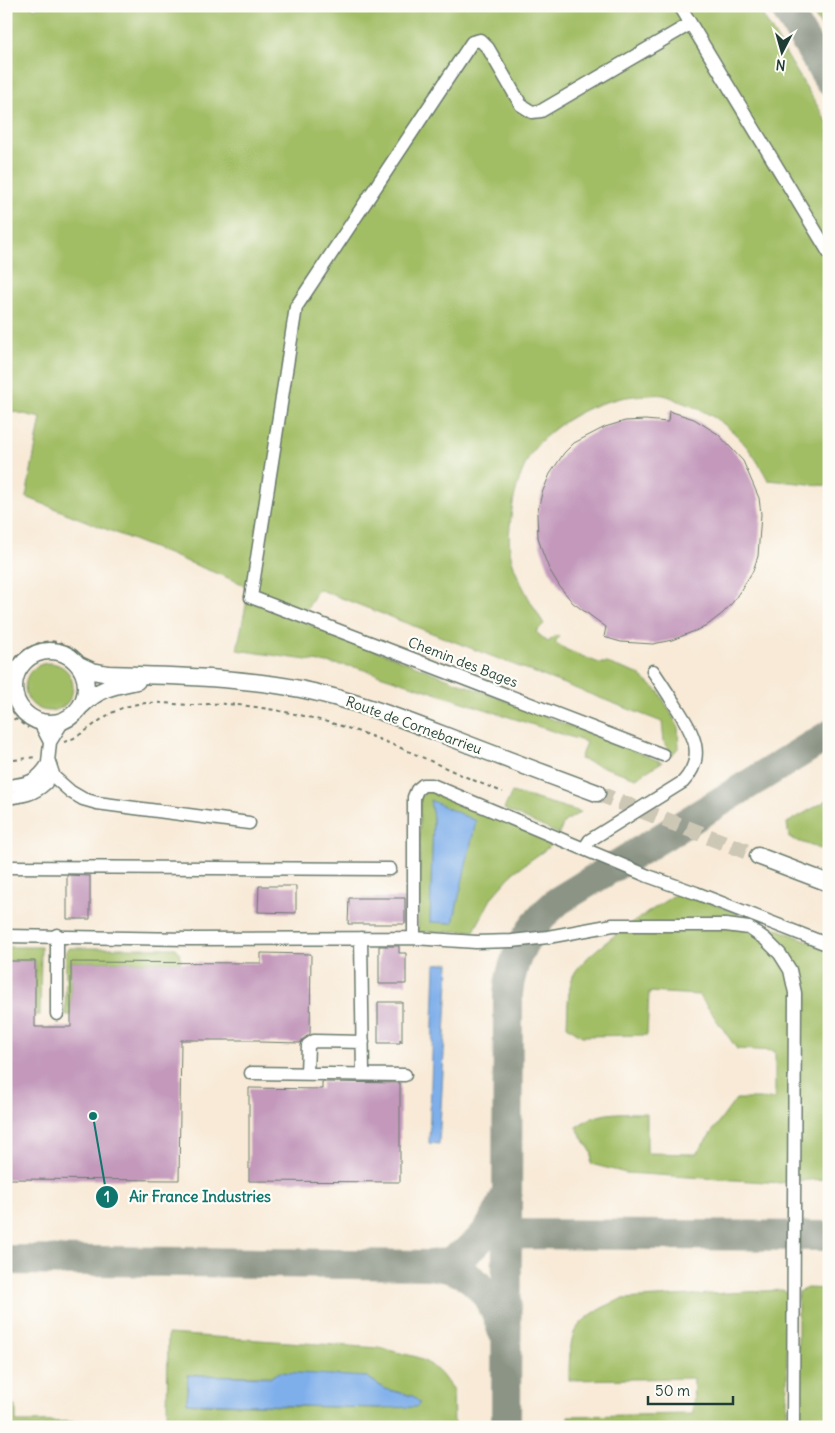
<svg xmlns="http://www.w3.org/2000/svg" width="835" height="1433" font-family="Delius,sans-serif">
  <rect width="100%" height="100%" fill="#fdfcf7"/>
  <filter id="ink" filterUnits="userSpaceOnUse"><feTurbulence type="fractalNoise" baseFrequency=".02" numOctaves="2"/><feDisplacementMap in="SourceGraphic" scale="10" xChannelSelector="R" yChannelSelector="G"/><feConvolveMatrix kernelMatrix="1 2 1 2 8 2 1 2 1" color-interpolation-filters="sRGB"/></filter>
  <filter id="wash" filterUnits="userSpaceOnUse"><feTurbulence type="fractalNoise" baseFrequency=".0096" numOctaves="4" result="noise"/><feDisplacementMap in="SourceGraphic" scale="20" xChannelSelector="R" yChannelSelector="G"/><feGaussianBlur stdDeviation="1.12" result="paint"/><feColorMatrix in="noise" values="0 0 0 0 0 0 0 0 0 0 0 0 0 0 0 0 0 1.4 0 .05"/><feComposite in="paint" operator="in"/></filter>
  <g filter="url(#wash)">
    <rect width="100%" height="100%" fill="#f8ead7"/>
    <path fill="#a2be65" stroke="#607e4c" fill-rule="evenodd" d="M6,6H32L34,9L39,6H757L829,125V486L768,480C747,440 724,417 681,402C675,399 669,396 663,395C658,394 653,395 648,395C607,396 569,413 540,442C526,456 516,485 513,504C510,522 507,542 512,560C519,583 532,604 544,624L536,632L548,642L556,635L559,637L555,642L567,650L599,663H607L638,674L659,692L678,726L679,747L671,756L664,742L662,722L318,589L306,611L267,597L238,582L26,497L41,418L6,410Z
      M809,6H829V39Z
      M247,600L662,762L636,778L580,759L586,742L355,667L237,650Z
      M25 687a24 24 0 1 1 48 0a24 24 0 1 1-48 0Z
      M428,788L556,842L514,872L492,897L474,931L418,932L420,796ZM431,800L461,886L453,923L430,922L433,818Z
      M512,792L581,812L564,822L559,834L504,809Z
      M829,799V852L789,838L787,823Z
      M680,891L829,949V1179L789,1181L781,1183L626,1173L591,1164L592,1153L576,1127C600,1110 619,1113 647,1113V1153L696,1154L736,1099H775V1051L737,1049L699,995L649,992L647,1035L582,1036L567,1026C568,1010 567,991 573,976C584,951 656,908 680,891Z
      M6,947H41L40,1015H35V961H6Z
      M70,948H176L180,953L181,962H71V1015H65L66,951Z
      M807,1288L829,1289V1427H798V1292Z
      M782,1290L787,1292V1427H568V1416L693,1414L694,1378L569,1380C569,1368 569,1339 576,1329C587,1314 605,1306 622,1299Z
      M168,1334L380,1348L417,1357L431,1365L441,1374L453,1390L454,1427H6V1405L16,1406V1422L167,1421ZM189,1375L367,1377L385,1389L413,1396L379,1408L193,1404L187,1403Z"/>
    <path fill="#7fafea" stroke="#4f768f" d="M430,800L476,821L453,923L430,922L433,818Z
      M449,963L439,1144L429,1143L435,964Z
      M280,1372L367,1377L385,1389L413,1396L420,1403L416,1407L379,1408L187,1403L188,1375L271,1377Z"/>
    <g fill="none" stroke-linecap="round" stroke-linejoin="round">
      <path stroke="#8c9486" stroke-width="30" d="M784,6L829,80
        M507,1234L829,1236
        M6,1260L430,1265C438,1267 447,1267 454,1270C481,1279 495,1305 502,1330
        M430,1265C437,1264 444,1264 450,1261C477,1249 495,1224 505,1197
        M506,1427L508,993C512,956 530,925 558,901L829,735"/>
    </g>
    <g id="blocks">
      <path fill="#c398bb" d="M669,411L694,419L718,434L743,461L759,498L761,514L758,556L753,571L733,602L723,613L705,627L672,640L653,644L621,642L604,637L606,627L573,603L560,587L549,569L542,551L538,537L537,514L542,493L550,474L564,453L574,443L605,427L625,421L645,420L668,422Z
        M67,875L90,876V919H67Z
        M259,886H296V913L258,912Z
        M349,898H405V924H348Z
        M379,946H399V953H406V984H379Z
        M261,953L311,954L310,1034L303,1039L300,1043L260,1042V1040H181L179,1180L6,1179V961H35V1027H71V962L261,963Z
        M378,1002H402V1043L400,1039V1043H378Z
        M322,1082L400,1083V1182L249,1181V1088L322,1089Z"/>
    </g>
  </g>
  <g filter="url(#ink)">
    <use href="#blocks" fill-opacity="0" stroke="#6b7a6d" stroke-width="1"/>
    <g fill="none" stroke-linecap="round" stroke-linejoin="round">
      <path stroke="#cdc7b6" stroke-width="16" stroke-dasharray="16 8" stroke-linecap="butt" d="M597,793L758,856"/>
      <defs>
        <path id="minor" d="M680,6L829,253
          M39,721L50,742
          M663,755L251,597L296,307L472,42L480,40L488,48L521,105L532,112L541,111L690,24
          M49,762L54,777L71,792L83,799L97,803L249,823
          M6,786C28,784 37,782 49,762
          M6,798C23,796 33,795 46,783L50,742L63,721
          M584,849L590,840L683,782C707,756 693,733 677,708C669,695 661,683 653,671
          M6,867L390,869
          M57,935V1014
          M6,936L188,939L414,938L476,942L512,941L548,937L613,925H726L749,928L765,939L780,954L790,970L795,993L793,1427
          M361,938L363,1074
          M414,938V797L417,790L423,785H432L648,876L696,893L829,945
          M251,1073L405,1075
          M307,1073L308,1045L314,1041L363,1042"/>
        <path id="major" d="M14 687a36 36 0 1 1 72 0a36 36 0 1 1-72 0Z
          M79,665L92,671L108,674C172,676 237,677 300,689C350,699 397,717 444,735C495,755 546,774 597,793
          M81,706C100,688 112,686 137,681
          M758,856L829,883"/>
      </defs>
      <use href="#minor" stroke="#6b7a6d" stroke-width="15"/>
      <use href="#major" stroke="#6b7a6d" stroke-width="19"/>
      <path stroke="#6b7a6d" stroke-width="2" stroke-dasharray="4 4" stroke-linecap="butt" d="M6,670C24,645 50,630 78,652
        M6,716L17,720L28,728
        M64,742C89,734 103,712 129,706C151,700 167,704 189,705C202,705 214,703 227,704C279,708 333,721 381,740C423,756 462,777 503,792
        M6,761L36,757"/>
      <use href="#minor" stroke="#fff" stroke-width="12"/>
      <use href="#major" stroke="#fff" stroke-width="16"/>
    </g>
  </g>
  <g text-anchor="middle" stroke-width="4.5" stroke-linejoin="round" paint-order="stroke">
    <g font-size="14" fill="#1f3d34" stroke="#fdfcf7">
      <text transform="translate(463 662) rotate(21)" y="5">Chemin des Bages</text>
      <text transform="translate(414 725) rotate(20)" y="5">Route de Cornebarrieu</text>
    </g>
  </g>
  <path fill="none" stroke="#0f766e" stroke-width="2" d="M93 1116L107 1197"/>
  <g fill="#0f766e" stroke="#fdfcf7" stroke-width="2">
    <circle cx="93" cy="1116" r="5"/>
    <circle cx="107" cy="1197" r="12"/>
  </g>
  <g font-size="15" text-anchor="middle" font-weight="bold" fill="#fff">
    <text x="107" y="1202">1</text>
  </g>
  <g font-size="15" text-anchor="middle" font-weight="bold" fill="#0f766e" stroke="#fdfcf7" stroke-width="4.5" stroke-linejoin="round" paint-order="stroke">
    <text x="200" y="1202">Air France Industries</text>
  </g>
  <rect width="835" height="1433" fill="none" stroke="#fdfcf7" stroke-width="25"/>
  <g transform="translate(782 52) rotate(186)" stroke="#fdfcf7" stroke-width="4" paint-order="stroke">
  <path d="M0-4L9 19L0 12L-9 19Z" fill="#1f3d34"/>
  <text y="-8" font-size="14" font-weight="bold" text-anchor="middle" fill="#1f3d34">N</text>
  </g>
  <path d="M648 1396v8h85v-8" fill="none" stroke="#1f3d34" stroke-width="2.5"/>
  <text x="655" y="1396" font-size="15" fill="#1f3d34" stroke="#fdfcf7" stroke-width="4" paint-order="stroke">50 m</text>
</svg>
